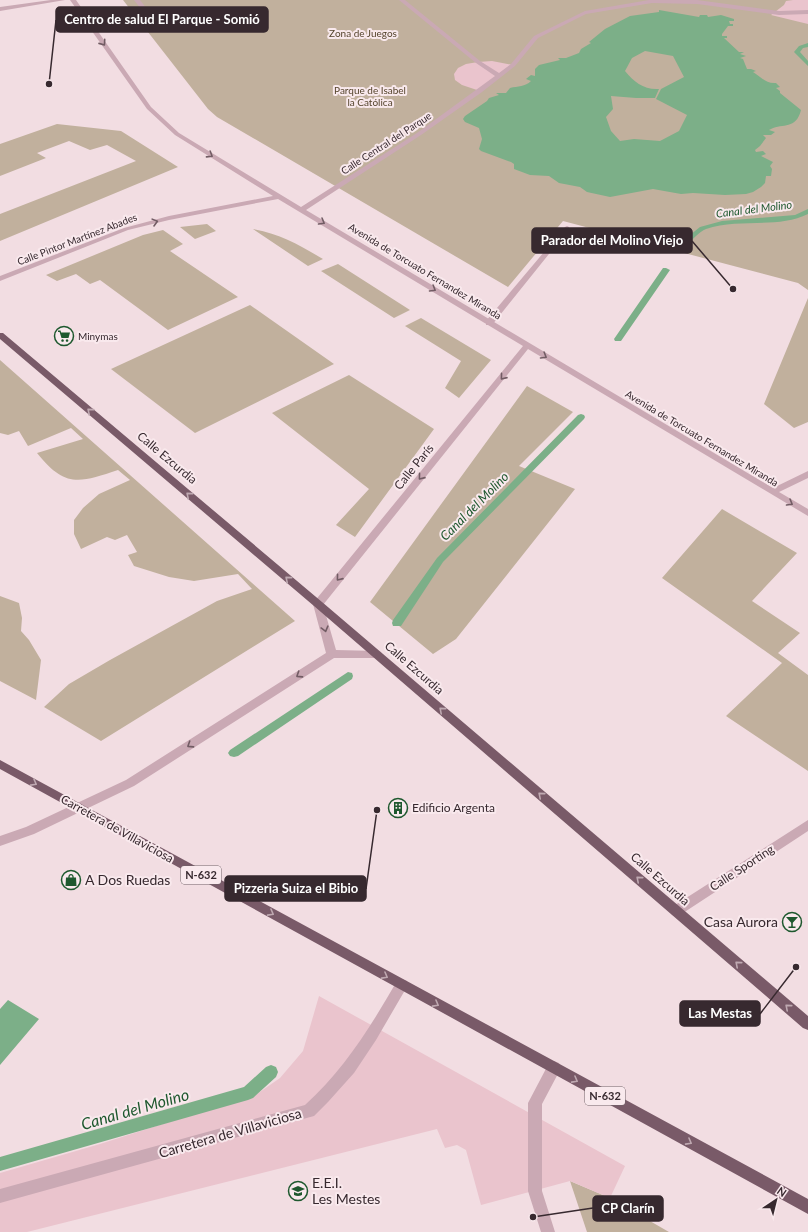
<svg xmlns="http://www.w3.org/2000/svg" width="808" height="1232" font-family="Lato,sans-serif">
  <rect width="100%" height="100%" fill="#f2dde2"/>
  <path fill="#c1b09d" d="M123,0H808V290L798,283L563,221L508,287L217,117L208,109Z
    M57,124L121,131L178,167L0,241V214L136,161L107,145L90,150L69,141L37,153L46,158L0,176V144Z
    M207,224L216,231L195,239L180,227Z
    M253,229C281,234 299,245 323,259L308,266Z
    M163,230L183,244L170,251L238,297L168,330L100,280L90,284L76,274L57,281L46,275L143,235Z
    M338,264L410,310L394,318L321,271Z
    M808,298V422L794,428L764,404Z
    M250,305L334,364L195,433L111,369Z
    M421,318L491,360L459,398L445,388L461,361L405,326Z
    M0,360L295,621L101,741L44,707L69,684L110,660L217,601L252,589L238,574L194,581L169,577L134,566L128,555L137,552L127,535L115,540L107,537L81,549L74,534V520L83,508L99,494L130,480L118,470C79,483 65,488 37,453L83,439L71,428L28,446L19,431L8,435L0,433Z
    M349,375L434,429L355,537L336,525L369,489L272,413Z
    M527,386L573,412L519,466L575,489L456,639L433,654L370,602Z
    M722,509L797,553L752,601L800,633L778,653L808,675V771L726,716L782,663L662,578Z
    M0,596L19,603L22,618L21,631L29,640L41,660L36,700L0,681Z
    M570,1181L610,1198L669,1232H587Z"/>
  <path fill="#eac4cd" d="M793,0H808V24L771,15L784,5L786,1Z
    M492,61L513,65L480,91L462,85L455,80L454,74L458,68L466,64L478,62Z
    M319,996L625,1166L610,1198L570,1181L481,1205L466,1150L457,1145L445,1148L437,1129L27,1232H0V1173L100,1144L257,1094L280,1078L303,1051Z"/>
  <path fill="#7caf88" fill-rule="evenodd" d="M659,10L699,17L700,15H707L708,17L721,15L734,19V21H729L730,24H733V26H728L722,34V36H727V38H724L739,52H744L740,54L746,56L740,58L743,59L747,69H751L756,71L753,72C761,77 766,84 776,83L780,87L776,88L780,91V93L801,110C796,130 783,123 771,129L769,130L775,132L771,135H763L766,138L760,146L755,150L756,152L763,151L766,154L761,156L773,162L770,166L772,169L771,176H766L765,183L761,187L753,192L746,194L725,195L693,193L681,194L653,189L610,197L587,192L580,187L559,183L549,176L530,175L514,169V164L511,162L481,151L479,149L482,139L479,128L465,122L463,119L465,116L487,101L489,98L499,95L496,93H506L510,88C518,86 525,87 531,81L526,79L531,75L535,76V69L539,65L560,60L558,58H566L579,53L581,49L591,43L589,42L605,29L630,16L659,12ZM645,51L673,56L684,77L661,89L656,99L687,115L679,131L660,141L634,139L620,141L611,131L606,117L613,109L611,96L636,98H655L659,89C644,90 634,82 625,71L632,58Z
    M8,1000L39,1019L0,1065V1009Z"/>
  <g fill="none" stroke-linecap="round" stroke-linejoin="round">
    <path fill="#7caf88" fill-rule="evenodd" d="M808,43V47L803,48L800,52L808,61V66L794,52L799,46Z
      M808,209V214C778,229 738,218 706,229C699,232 692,240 687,245H684L680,243L700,227L722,221L795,215Z
      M663,268H666L670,270L621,341H615L614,339Z
      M581,414L584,415L585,417L584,419L443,562L401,626H393L392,623L393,620L437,558L578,415Z
      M348,672L352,673L353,676L352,679L238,756L234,757L230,756L228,753L230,750Z
      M271,1065L276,1067L278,1072L276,1077L253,1098L248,1100L0,1171V1157L244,1087L266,1067Z"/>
    <path fill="#caa9b4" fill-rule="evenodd" d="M134,0H140L156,21L155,22H151Z
      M567,226L569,227V229L492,325H486V321L565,227Z
      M554,1061L559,1063L561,1068L542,1104V1191L555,1232H541L528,1191V1103L549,1063Z"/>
    <path fill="#caa9b4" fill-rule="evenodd" d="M51,0H65L0,11V7Z
      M70,0H76L151,107L179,133L301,207L417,133L495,76L476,63L399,0H405L480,61L499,73L511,64L534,36L585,11L649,0H697L779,11L808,10V14L779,15L697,4L652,3L586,14L538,38L515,66L482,92L421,135L306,210L773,488L808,471V478L779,492L808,509V516L528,349L323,605L336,650L377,651L381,652L382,655L381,658H334L134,786L34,834L0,846V836L26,827L126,780L326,653L313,604L314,602L523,346L278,199L169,220L128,230L0,281V276L124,228L169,216L273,196L175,135L147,109Z
      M808,820V831L680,915L676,916L672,915L670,911L672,907Z
      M402,979L407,981L408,985L376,1040L354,1073L328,1102L314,1116L0,1203V1189L305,1105C344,1070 371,1026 397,981Z"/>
    <path fill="#795a68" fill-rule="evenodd" d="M0,333H3L322,602L808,1016V1030L803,1028L314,606L0,339Z
      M0,760L808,1199V1214L0,769Z"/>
  </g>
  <defs><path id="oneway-chevron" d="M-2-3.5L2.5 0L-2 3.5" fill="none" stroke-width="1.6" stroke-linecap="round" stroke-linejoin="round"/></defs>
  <g stroke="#725c64">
    <use href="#oneway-chevron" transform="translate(103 43) rotate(55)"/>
    <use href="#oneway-chevron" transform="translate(210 155) rotate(32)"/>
    <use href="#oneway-chevron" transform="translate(155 222) rotate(-15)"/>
    <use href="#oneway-chevron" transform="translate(322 222) rotate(30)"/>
    <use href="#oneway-chevron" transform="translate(433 289) rotate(31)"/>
    <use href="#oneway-chevron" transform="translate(544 356) rotate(31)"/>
    <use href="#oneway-chevron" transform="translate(503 377) rotate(129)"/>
    <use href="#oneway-chevron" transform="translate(421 477) rotate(129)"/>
    <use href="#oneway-chevron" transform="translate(790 503) rotate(30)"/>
    <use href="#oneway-chevron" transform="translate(339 578) rotate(129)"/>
    <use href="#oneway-chevron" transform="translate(325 629) rotate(75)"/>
    <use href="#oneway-chevron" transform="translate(299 675) rotate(147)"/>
    <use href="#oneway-chevron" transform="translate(190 745) rotate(147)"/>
  </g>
  <g stroke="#bfa9b1">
    <use href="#oneway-chevron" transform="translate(90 411) rotate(-140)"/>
    <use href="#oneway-chevron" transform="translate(189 495) rotate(-140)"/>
    <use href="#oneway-chevron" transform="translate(288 579) rotate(-140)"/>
    <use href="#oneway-chevron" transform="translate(442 710) rotate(-139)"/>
    <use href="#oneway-chevron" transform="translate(34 783) rotate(29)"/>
    <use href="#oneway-chevron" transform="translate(541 795) rotate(-139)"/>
    <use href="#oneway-chevron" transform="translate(639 879) rotate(-139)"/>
    <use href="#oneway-chevron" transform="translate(271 913) rotate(29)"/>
    <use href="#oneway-chevron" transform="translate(738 964) rotate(-139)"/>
    <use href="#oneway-chevron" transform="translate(385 976) rotate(29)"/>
    <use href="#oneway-chevron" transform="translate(436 1004) rotate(29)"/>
    <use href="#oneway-chevron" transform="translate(788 1007) rotate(-139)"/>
    <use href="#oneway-chevron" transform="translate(575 1080) rotate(29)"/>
    <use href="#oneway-chevron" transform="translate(689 1142) rotate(29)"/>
  </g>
  <defs>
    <symbol id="supermarket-ring" viewBox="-11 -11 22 22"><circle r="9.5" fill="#f9e9ed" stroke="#1e582e" stroke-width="1.5"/><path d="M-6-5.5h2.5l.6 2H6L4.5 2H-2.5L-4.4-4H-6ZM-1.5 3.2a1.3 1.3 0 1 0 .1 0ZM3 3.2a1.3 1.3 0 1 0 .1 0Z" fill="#1e582e"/></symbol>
    <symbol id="building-ring" viewBox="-11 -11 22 22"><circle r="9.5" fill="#f9e9ed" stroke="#1e582e" stroke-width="1.5"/><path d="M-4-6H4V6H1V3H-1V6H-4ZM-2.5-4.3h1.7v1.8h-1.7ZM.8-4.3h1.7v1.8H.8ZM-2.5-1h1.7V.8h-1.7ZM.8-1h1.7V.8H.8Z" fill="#1e582e"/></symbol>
    <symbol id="shop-ring" viewBox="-11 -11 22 22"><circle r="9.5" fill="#f9e9ed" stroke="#1e582e" stroke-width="1.5"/><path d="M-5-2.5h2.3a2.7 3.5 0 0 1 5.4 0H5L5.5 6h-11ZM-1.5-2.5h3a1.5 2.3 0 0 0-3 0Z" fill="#1e582e"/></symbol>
    <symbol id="bar-ring" viewBox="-11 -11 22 22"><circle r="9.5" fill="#f9e9ed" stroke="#1e582e" stroke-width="1.5"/><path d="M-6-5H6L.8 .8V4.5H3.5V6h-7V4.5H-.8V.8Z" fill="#1e582e"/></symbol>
    <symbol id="school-ring" viewBox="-11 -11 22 22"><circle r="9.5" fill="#f9e9ed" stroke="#1e582e" stroke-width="1.5"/><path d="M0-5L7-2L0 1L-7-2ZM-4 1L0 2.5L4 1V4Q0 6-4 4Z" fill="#1e582e"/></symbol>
  </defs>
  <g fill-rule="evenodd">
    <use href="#supermarket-ring" x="53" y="325" width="22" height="22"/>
    <use href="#building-ring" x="387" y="797" width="22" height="22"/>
    <use href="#shop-ring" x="60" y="869" width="22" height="22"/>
    <use href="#bar-ring" x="781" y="911" width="22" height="22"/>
    <use href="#school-ring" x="287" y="1180" width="22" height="22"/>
  </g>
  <g text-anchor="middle" stroke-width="4" stroke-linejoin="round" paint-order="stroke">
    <g font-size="10" fill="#55442d" stroke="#f9e9ed">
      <text x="363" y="37">Zona de Juegos</text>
      <text x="370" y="94">Parque de Isabel<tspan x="370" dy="12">la Católica</tspan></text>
    </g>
    <g font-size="10" fill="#37292f" stroke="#f9e9ed">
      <text transform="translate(386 143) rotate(-33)" y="4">Calle Central del Parque</text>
      <text transform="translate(77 239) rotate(-21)" y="4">Calle Pintor Martínez Abades</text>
      <text transform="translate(425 271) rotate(31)" y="4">Avenida de Torcuato Fernandez Miranda</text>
      <text transform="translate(702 438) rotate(31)" y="4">Avenida de Torcuato Fernandez Miranda</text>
    </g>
    <g font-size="10" fill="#37292f" stroke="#f9e9ed" text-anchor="start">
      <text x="78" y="340">Minymas</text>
    </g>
    <g font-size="11" font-style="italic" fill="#1e582e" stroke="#f9e9ed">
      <text transform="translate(754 209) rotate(-7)" y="4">Canal del Molino</text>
    </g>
    <g fill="#f9e9ed" stroke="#716368" stroke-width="1">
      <rect x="181" y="866" width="40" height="18" rx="3"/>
      <rect x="585" y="1087" width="40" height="18" rx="3"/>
    </g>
    <g font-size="11" font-weight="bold" fill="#37292f">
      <text x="201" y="879">N-632</text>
      <text x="605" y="1100">N-632</text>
    </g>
    <g font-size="12" fill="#37292f" stroke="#f9e9ed">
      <text transform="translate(167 458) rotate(40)" y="4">Calle Ezcurdia</text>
      <text transform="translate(414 467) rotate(-51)" y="4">Calle París</text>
      <text transform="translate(414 668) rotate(41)" y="4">Calle Ezcurdia</text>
      <text transform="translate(117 829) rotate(29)" y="4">Carretera de Villaviciosa</text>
      <text transform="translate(742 868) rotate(-33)" y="4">Calle Sporting</text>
      <text transform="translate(660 879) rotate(41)" y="4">Calle Ezcurdia</text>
    </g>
    <g font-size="12" fill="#37292f" stroke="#f9e9ed" text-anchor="start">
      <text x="412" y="812">Edificio Argenta</text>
    </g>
    <g font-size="13" font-style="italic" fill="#1e582e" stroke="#f9e9ed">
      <text transform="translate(474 506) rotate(-45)" y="5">Canal del Molino</text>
    </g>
    <g font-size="14" fill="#37292f" stroke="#f9e9ed" text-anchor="start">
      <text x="85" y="885">A Dos Ruedas</text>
      <text x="778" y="927" text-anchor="end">Casa Aurora</text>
      <text x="312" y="1188">E.E.I.<tspan x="312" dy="16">Les Mestes</tspan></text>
    </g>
    <g font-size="14" fill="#37292f" stroke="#f9e9ed">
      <text transform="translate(230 1133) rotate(-16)" y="5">Carretera de Villaviciosa</text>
    </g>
    <g font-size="16" font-style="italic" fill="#1e582e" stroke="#f9e9ed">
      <text transform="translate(135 1109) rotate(-16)" y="6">Canal del Molino</text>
    </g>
  </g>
  <path fill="none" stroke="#37292f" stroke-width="1.5" d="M49 84L56 20M733 289L692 241M377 810L366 889M796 967L760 1014M533 1217L593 1208"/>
  <g fill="#37292f" stroke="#f9e9ed" stroke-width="1.5">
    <circle cx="49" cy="84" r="4"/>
    <circle cx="733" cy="289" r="4"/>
    <circle cx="377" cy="810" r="4"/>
    <circle cx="796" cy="967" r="4"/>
    <circle cx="533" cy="1217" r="4"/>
  </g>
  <g fill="#37292f" stroke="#37292f" stroke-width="1.5">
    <rect x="56" y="7" width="212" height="25" rx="4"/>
    <rect x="532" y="228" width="160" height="25" rx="4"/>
    <rect x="225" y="876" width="141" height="25" rx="4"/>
    <rect x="680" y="1001" width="80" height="25" rx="4"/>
    <rect x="593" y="1196" width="70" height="25" rx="4"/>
  </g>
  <g font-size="13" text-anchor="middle" font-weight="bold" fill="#fff">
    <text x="162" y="24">Centro de salud El Parque - Somió</text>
    <text x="612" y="245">Parador del Molino Viejo</text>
    <text x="296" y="893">Pizzeria Suiza el Bibio</text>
    <text x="720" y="1018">Las Mestas</text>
    <text x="628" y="1213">CP Clarín</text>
  </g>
  <g transform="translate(776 1200) rotate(35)" stroke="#f9e9ed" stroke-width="3" paint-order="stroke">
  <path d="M0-3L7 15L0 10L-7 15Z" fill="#37292f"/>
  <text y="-6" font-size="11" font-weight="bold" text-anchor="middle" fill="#37292f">N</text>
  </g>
</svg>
